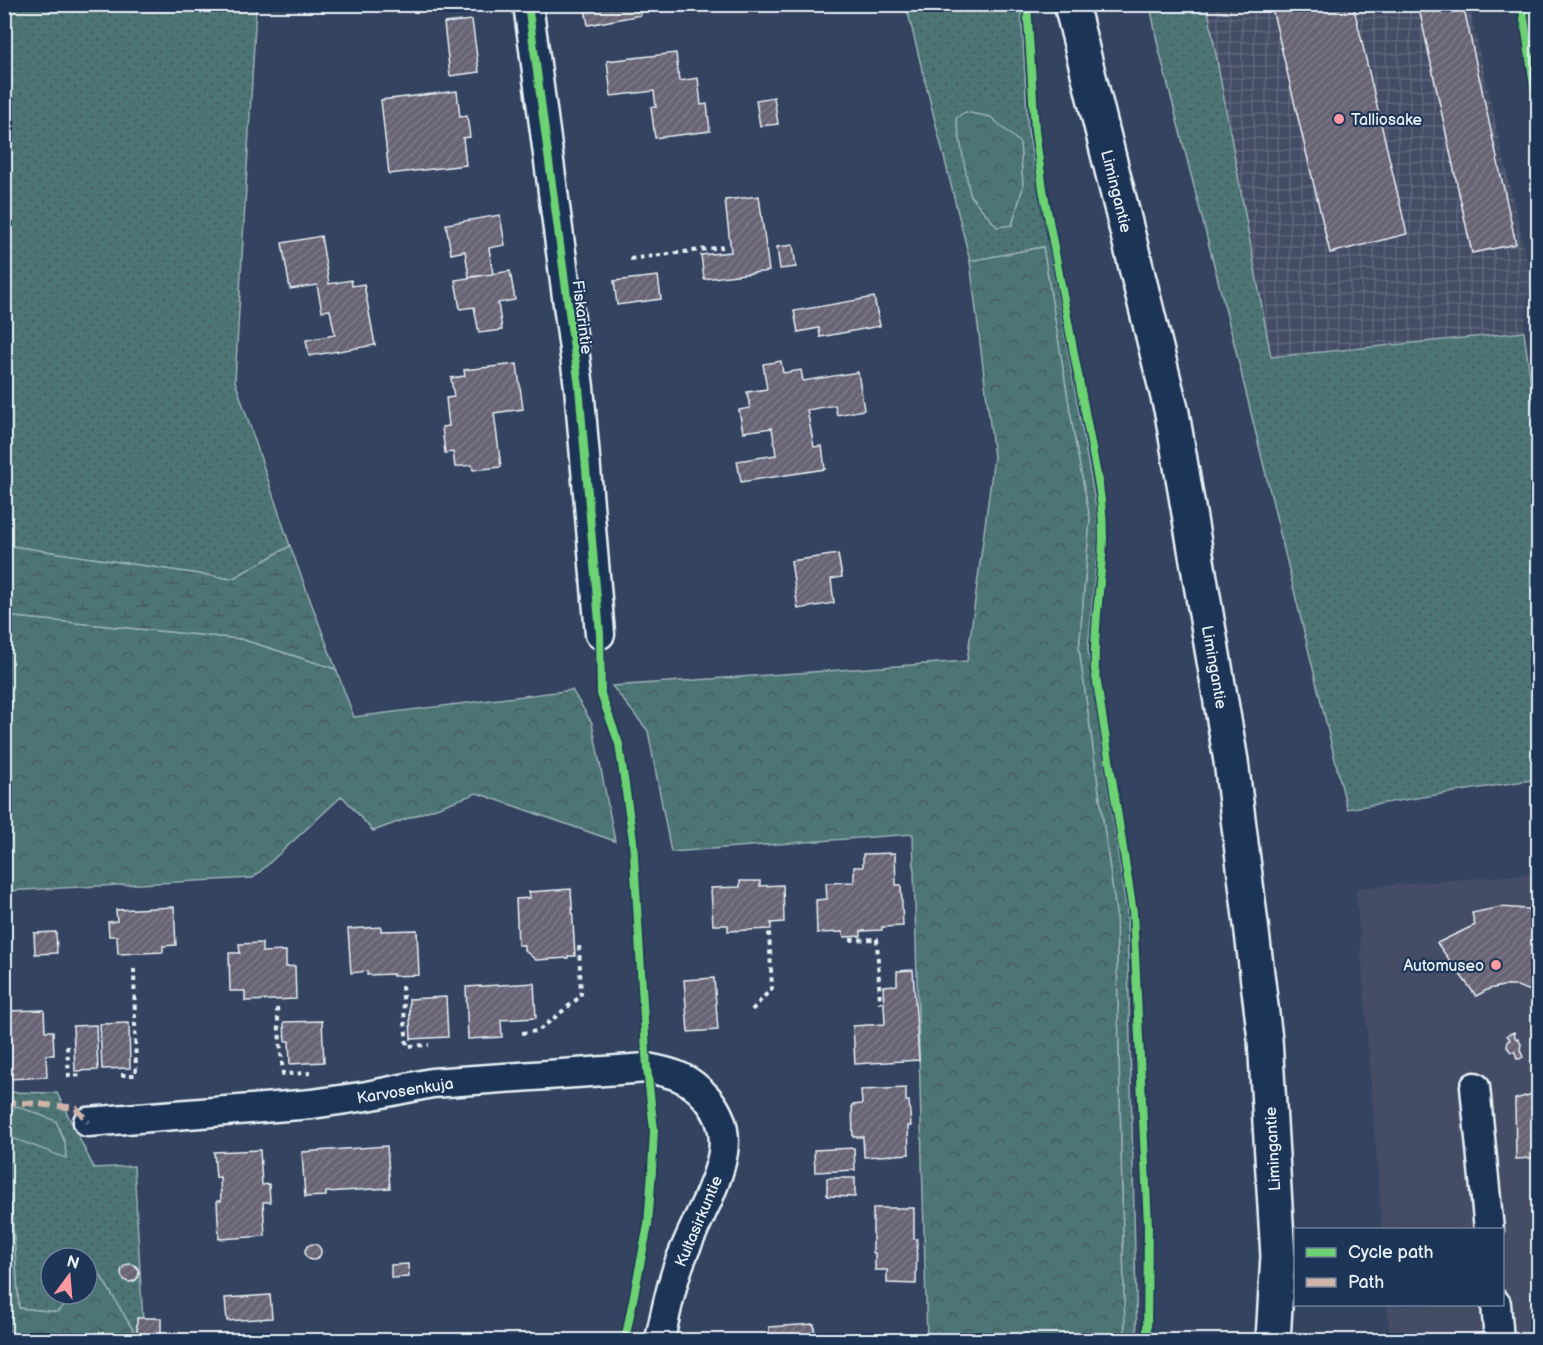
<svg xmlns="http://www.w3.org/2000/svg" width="1543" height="1345" font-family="'Balsamiq Sans',sans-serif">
  <defs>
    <pattern id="industrial-grid" width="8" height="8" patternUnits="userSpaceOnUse" patternTransform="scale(1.5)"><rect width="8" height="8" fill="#444d66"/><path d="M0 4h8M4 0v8" fill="none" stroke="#5f677d"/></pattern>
    <pattern id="grass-dots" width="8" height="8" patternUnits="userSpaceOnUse" patternTransform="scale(1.5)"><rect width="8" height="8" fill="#4d7476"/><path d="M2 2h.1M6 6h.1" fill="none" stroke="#495c5e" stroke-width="1.8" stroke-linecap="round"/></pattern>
    <pattern id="forest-crowns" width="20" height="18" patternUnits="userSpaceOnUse" patternTransform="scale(1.5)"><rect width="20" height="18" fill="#4d7476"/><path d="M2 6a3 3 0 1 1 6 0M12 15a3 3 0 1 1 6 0" fill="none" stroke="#495c5e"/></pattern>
    <pattern id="wetland-marsh" width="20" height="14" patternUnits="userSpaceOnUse" patternTransform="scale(1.5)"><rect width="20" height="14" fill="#4d7476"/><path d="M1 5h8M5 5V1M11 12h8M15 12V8" fill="none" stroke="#495c5e"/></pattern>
    <pattern id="building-hatch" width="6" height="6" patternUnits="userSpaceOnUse" patternTransform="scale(1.5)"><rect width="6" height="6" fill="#686474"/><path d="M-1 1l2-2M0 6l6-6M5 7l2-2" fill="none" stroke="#7e7b89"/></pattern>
  </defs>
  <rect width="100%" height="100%" fill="#344360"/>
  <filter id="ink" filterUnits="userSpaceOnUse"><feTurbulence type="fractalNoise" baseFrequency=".0167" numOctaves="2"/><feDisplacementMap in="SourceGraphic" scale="12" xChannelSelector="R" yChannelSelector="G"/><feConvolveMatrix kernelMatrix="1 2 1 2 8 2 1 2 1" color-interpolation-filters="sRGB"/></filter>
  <g filter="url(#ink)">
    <path fill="#444d66" d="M1538,873V1340H1390L1387,1305L1502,1304V1230L1382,1229L1356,888Z"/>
    <path fill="url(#industrial-grid)" d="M1207,5H1469L1531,279L1524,332L1271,357Z"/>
    <path fill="url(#grass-dots)" stroke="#9ab2b7" stroke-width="1.5" fill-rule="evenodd" d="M239,4L256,8L235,381L290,546L232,579L5,545L4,5Z
      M906,5H1021L1028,131L1097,512L1098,542L1088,649L1091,674L1127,913L1137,1340H1125L1116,913L1079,649L1090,519L1075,441L1043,247L970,261ZM1020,143L1023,187L1012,225Z
      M1150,5H1207L1271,357L1524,332L1538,435V779L1347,809L1233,339L1158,46Z
      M4,1092L57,1093L94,1168L134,1166L144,1340H139L99,1274L87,1284V1258H51V1294H77L57,1312L19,1308L11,1197L5,1186Z"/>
    <path fill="url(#forest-crowns)" stroke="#9ab2b7" stroke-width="1.5" d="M965,112L991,117L1020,143L1023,187L1012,225L997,227L970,195L956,118Z
      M1043,247L1075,441L1090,519L1079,649L1116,913L1125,1340H927L913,834L671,852L648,731L612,686L967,661L994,457L970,261Z
      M5,616L241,639L336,669L354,717L572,690L592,723L615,841L477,793L373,831L342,796L253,878L5,891Z
      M17,1106L56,1121L65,1143L66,1158L7,1136V1114Z
      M5,1186L11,1197L19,1308L57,1312L77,1294H87V1284L99,1273L139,1340H5Z"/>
    <path fill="url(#wetland-marsh)" stroke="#9ab2b7" stroke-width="1.5" d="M5,545L232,579L290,546L336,669L241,639L5,616Z"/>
    <path fill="url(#building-hatch)" stroke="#e8f1f8" stroke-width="1.5" d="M584,4H639L641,15L588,25Z
      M1271,4H1353L1407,234L1330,253Z
      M1418,4H1463L1516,244L1472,253Z
      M472,20L479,72L450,76L444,23Z
      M676,53L679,81L698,78L701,105L707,104L710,131L655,138L651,107H656L654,91L611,96L607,61Z
      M457,91L460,117L467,116L470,137L463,138L466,165L389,174L381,100Z
      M774,97L778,124L760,126L756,100Z
      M759,196L769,271L704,279L701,255L731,252L725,200Z
      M500,215L505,245L489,248L493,274L469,277L465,251L451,254L446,224Z
      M321,236L329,284L351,280L352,286L364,284L375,345L309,356L306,340L335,335L330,310L322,311L317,285L290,289L282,243Z
      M793,245L796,267L780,269L777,247Z
      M510,271L515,300L498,303L502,330L479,333L474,307L460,309L455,280Z
      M658,276L661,299L617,305L614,281Z
      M874,297L880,326L820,337L819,328L798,332L794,311Z
      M781,361L783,373L801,370L803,381L858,372L864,410L837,415L835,405L807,410L814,447L822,446L825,469L741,482L737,461L776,455L772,428L743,432L739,410L750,408L747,392L767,389L763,364Z
      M517,364L523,409L494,413L501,467L473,470L472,465L455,467L453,452L445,453L442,427L449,426L446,398L454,397L451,378L465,376L464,370Z
      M838,554L842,577L831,579L834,603L798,609L791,561Z
      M895,853L896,885H901L903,926L882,927V930L861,931V936L844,937L843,932L817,933L816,900L827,899L826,883L854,882V867H863V854Z
      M740,881H760V886L783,885L784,922L771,923V929L728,931V925H713L711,888L740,887Z
      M571,889L575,956H568V958L536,960L524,950V945H518L516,899L530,898L529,892Z
      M174,907L176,945L163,946V952L118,954L117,936H109L108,922L117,921L116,910Z
      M1501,907L1538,910V995L1531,991L1517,986H1503L1489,989L1476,996L1437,943L1475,925L1472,913Z
      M381,927V931L417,930L419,975L393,976V974L367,975V971L351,973L348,929Z
      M56,932L57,953L35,954L34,933Z
      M262,943V952L286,951V967L295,966L296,999L245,1001V991H230L229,953H240L239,944Z
      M913,970L919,1060L855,1064L853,1026L885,1024L883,986L897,985V971Z
      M714,978L718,1030L688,1032L684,980Z
      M534,983L536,1018L501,1020L502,1037L468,1039L466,987Z
      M446,997L448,1037L411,1039L409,999Z
      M44,1010L45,1031H53L54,1055H46L47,1077L9,1079L7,1050H4V1027H7L6,1011Z
      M322,1021L324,1062L290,1064L289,1041H285L284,1022Z
      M129,1023L130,1068L102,1069L100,1024Z
      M96,1025L98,1070L75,1071L73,1026Z
      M1514,1032L1515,1038L1518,1039L1521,1044L1520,1050L1523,1057L1519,1059H1517L1515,1052H1511L1507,1047L1508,1041L1510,1040L1507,1035Z
      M906,1088V1101H909L911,1126H908L909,1154L864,1157L863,1137H853L852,1105L862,1104L861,1090Z
      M1538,1090V1155L1531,1158L1516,1159L1515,1099L1529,1095Z
      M387,1146L390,1188L326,1192V1196L305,1197L302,1152Z
      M854,1148L855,1170L815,1172L814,1150Z
      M260,1150L262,1185L269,1184L270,1202H263L265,1236L219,1239L217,1201H221L220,1177L216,1178L214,1152Z
      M827,1178H855V1197L827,1196Z
      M873,1208H914V1239H917L916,1284L887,1283V1270H875V1253H873Z
      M305 1252a8 8 0 1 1 16 0a8 8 0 1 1-16 0Z
      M121 1273a9 9 0 1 1 18 0a9 9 0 1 1-18 0Z
      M408,1264L409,1277L391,1278V1265Z
      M270,1295L272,1318L227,1321L225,1298Z
      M137,1318H161V1336H137Z
      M814,1324L815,1340H769V1327Z"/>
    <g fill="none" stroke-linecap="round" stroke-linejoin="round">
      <defs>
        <path id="street" d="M528,4L579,387L600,634
          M1475,1087L1489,1230
          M88,1122L312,1104L367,1096L432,1083L647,1068C673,1073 689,1077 707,1098C736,1131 722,1165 707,1201C697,1222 687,1243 679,1264C670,1289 665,1315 660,1340
          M1496,1304L1499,1340"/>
        <path id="secondary" d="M1071,4L1172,413L1231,761L1265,1039L1278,1256L1273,1340"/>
      </defs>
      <use href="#street" stroke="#e8f1f8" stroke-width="33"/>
      <use href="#secondary" stroke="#e8f1f8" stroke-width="38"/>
      <path stroke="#e8f1f8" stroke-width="4" stroke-dasharray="4.5 4.5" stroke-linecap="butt" d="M577,8V4
        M630,259L723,247
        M850,940L877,939L880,1004
        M402,986L407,1046L429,1045
        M277,1008L283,1074L311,1073
        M752,1010L772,988L769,932
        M522,1033L538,1031L581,996L579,943
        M67,1046L69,1076L81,1075
        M121,1075H136L134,969"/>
      <use href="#street" stroke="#1d3557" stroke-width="28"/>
      <use href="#secondary" stroke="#1d3557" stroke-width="33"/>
      <path stroke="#ceb3a9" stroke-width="6" stroke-dasharray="12 6" stroke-linecap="butt" d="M4,1103H28L76,1108L88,1122"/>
      <defs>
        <path id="cycleway" d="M528,4L579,387L600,634L601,694L619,744L633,840L647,1068L654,1130L652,1170L648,1225L625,1340
          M1027,4L1035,131L1043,189L1099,486C1102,504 1103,520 1103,538C1102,582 1093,626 1095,670L1133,912L1148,1225L1147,1340
          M1522,4L1538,113"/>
      </defs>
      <use href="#cycleway" stroke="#1d3557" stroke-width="11"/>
      <use href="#cycleway" stroke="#6cd273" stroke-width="8"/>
    </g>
  </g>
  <g fill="#ff9aa2" stroke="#1d3557" stroke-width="2">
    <circle cx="1339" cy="119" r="6"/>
    <circle cx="1496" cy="965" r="6"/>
  </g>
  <g text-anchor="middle" stroke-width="4.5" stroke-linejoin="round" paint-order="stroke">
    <g font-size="16" fill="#e8f1f8" stroke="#1d3557" text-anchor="start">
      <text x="1351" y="125">Talliosake</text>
      <text x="1484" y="971" text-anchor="end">Automuseo</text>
    </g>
    <g font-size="16" fill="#e8f1f8" stroke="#1d3557">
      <text transform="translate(1117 191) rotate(76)" y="6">Limingantie</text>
      <text transform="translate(583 317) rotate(83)" y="6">Fiskarintie</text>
      <text transform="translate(1215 667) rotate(80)" y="6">Limingantie</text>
      <text transform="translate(405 1090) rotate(-9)" y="6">Karvosenkuja</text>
      <text transform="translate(1272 1149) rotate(-93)" y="6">Limingantie</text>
      <text transform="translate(698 1221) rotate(-67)" y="6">Kultasirkuntie</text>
    </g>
  </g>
  <rect width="1543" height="1345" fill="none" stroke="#1d3557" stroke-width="24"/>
  <rect x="12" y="12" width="1519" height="1321" fill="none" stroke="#e8f1f8" stroke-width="2" filter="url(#ink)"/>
  <rect x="1294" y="1228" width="210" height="78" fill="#1d3557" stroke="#6e8097" stroke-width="1.5"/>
  <rect x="1306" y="1248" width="30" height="9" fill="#6cd273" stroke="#6e8097" stroke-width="1.5"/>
  <text x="1348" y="1258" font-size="18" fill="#e8f1f8">Cycle path</text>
  <rect x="1306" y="1278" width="30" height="9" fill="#ceb3a9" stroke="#6e8097" stroke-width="1.5"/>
  <text x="1348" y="1288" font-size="18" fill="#e8f1f8">Path</text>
  <g transform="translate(69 1276) rotate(16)"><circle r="28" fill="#1d3557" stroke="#6e8097" stroke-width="1.5"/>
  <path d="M0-4.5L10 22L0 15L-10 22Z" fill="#ff9aa2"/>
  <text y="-9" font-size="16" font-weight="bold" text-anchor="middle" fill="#e8f1f8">N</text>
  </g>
</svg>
